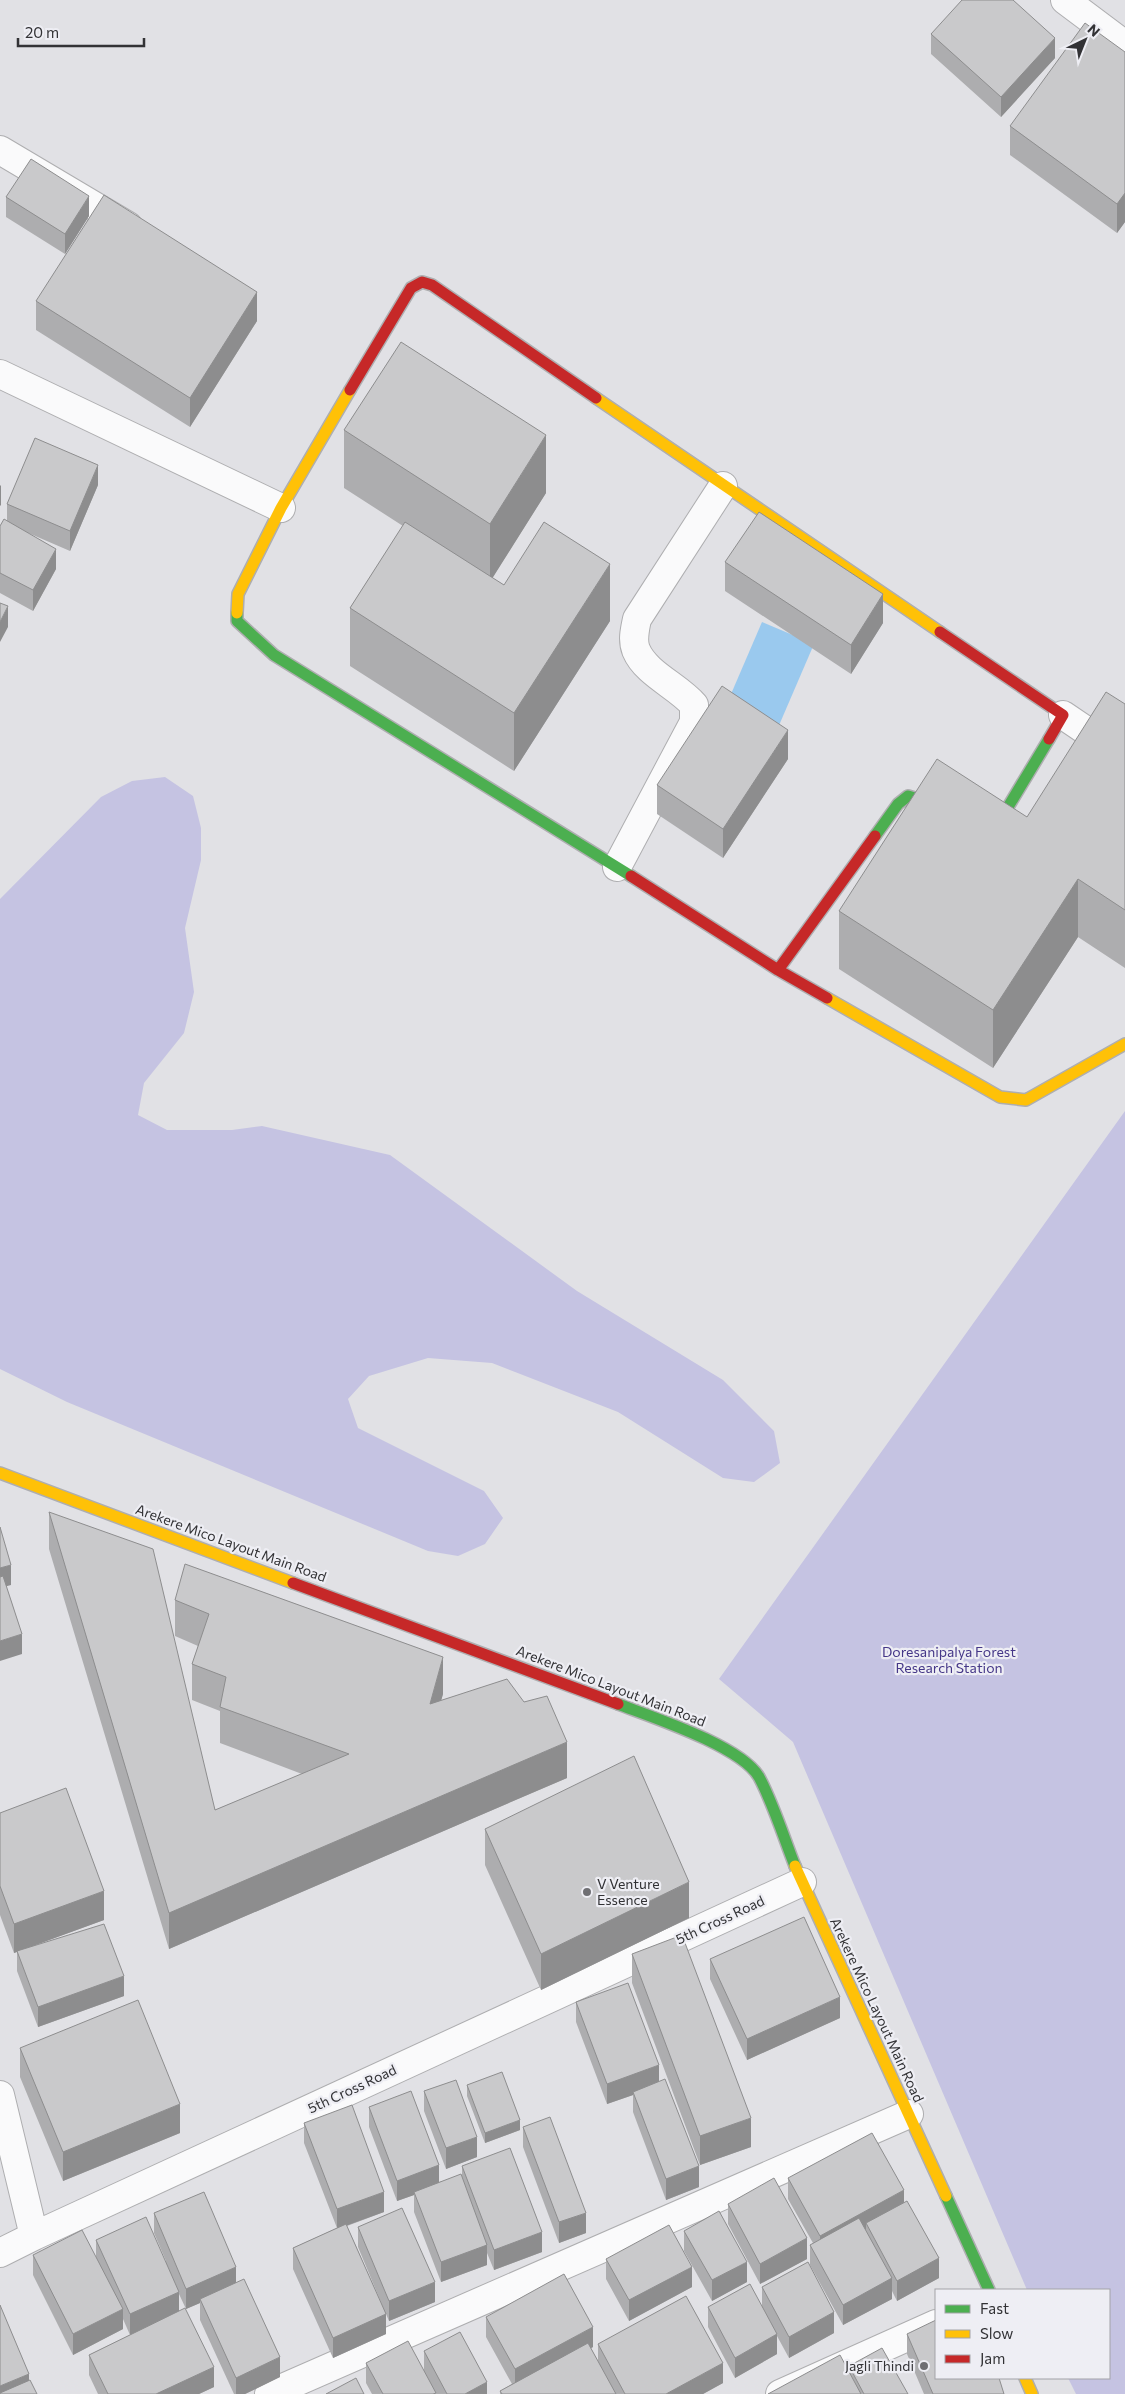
<svg xmlns="http://www.w3.org/2000/svg" width="1125" height="2394" font-family="Commissioner,sans-serif">
  <rect width="100%" height="100%" fill="#e1e1e5"/>
  <path fill="#c5c3e2" d="M165,777L193,796L201,828V860L185,928L194,992L184,1033L144,1083L138,1115L167,1130H232L262,1126L390,1155L577,1291L723,1380L774,1431L780,1463L754,1482L723,1478L618,1412L492,1363L428,1358L369,1376L348,1399L358,1428L484,1491L503,1518L485,1544L458,1556L428,1551L67,1402L0,1369V899L101,797L132,781Z
    M1125,1111V2394H1076L1068,2378H1109V2290H1027L793,1742L719,1679Z"/>
  <path fill="#9ac9ee" d="M762,622L814,644L777,730L725,708Z"/>
  <g fill="none" stroke-linecap="round" stroke-linejoin="round">
    <defs>
      <path id="street" d="M1065,0L1125,45
        M0,150L128,226
        M0,374L281,508
        M1063,715L1125,757
        M617,867L694,722V705C678,686 646,674 636,650C632,640 635,629 637,619L723,486
        M0,2095L34,2236L802,1882
        M0,2253L34,2236
        M269,2394L909,2114
        M780,2394L936,2324"/>
      <path id="fast" d="M237,613V621L274,655L631,876
        M875,836L898,804L908,796L979,818L995,820L1005,812L1049,739
        M618,1704C652,1717 741,1746 759,1777C773,1803 784,1838 795,1866
        M946,2196L989,2290"/>
      <path id="slow" d="M596,398L940,632
        M237,613L238,594L281,508L350,390
        M827,998L1000,1097L1026,1100L1125,1044
        M0,1473L293,1583
        M795,1866L946,2196
        M1025,2378L1032,2394"/>
      <path id="jam" d="M350,390L411,288L422,282L432,285L596,398
        M940,632L1063,715L1049,739
        M631,876L778,970L827,998
        M778,970L875,836
        M293,1583L618,1704"/>
    </defs>
    <use href="#street" stroke="#aeaeb0" stroke-width="30"/>
    <use href="#fast" stroke="#aeaeb0" stroke-width="14"/>
    <use href="#slow" stroke="#aeaeb0" stroke-width="14"/>
    <use href="#jam" stroke="#aeaeb0" stroke-width="14"/>
    <use href="#street" stroke="#fafafb" stroke-width="28"/>
    <use href="#fast" stroke="#4caf50" stroke-width="11"/>
    <use href="#slow" stroke="#ffc107" stroke-width="11"/>
    <use href="#jam" stroke="#c62828" stroke-width="11"/>
  </g>
  <path fill="#adadaf" d="M931,34L1055,58L1001,117L931,54Z
    M1125,52V222L1117,233L1010,155V126Z
    M6,197L89,216L65,254L6,217Z
    M36,301L257,321L190,427L36,330Z
    M344,430L546,493L492,578L504,585L610,621L514,771L350,666V608L403,526L344,488Z
    M98,485L70,551L26,532L56,569L33,611L0,593V526L7,521V504Z
    M725,562L883,623L851,674L725,591Z
    M1125,704V968L1078,937L993,1068L839,969V911L1027,817Z
    M788,759L723,858L657,814V785Z
    M49,1512L215,1810L302,1774L220,1743V1711L192,1700V1664L198,1646L175,1636V1600L443,1694L441,1700L567,1778L169,1949L49,1549Z
    M0,1813L104,1920L35,1945L124,1996L38,2027L17,1971V1952L14,1953L0,1915Z
    M485,1829L689,1918L541,1990L485,1865Z
    M632,1954L751,2147L700,2165L632,1983Z
    M710,1959L840,2018L747,2060L710,1979Z
    M576,2002L659,2082L699,2187L666,2200L633,2112V2095L607,2104L576,2022Z
    M20,2048L180,2133L63,2181L20,2077Z
    M467,2085L520,2130L485,2143L467,2096Z
    M424,2091L477,2157L446,2169L424,2111Z
    M369,2107L439,2182L462,2177V2166L542,2252L494,2270L487,2253V2265L441,2282L414,2212V2195L397,2201L369,2127Z
    M304,2123L384,2212L347,2226L383,2307L358,2247V2227L435,2302L389,2321L386,2314V2334L333,2358L293,2269V2248L337,2228L304,2143Z
    M523,2127L586,2233L559,2243L523,2147Z
    M788,2178L904,2203L939,2278L897,2301L892,2291V2299L843,2325L810,2265V2245L813,2243L788,2199Z
    M728,2204L807,2259L760,2284L728,2224Z
    M154,2213L236,2282L280,2377L245,2394H234L200,2320V2303L186,2309L179,2294V2311L214,2387L199,2394H98L89,2375V2355L144,2328L130,2335L123,2319V2329L73,2355L33,2275V2255L96,2257V2240L166,2261L154,2233Z
    M684,2231L747,2282L712,2301L684,2251Z
    M606,2259L692,2287L629,2321L606,2279Z
    M762,2287L834,2333L789,2358L777,2336V2354L735,2378L708,2327V2307L762,2306Z
    M486,2317L593,2347L591,2348L598,2361V2344L723,2383L703,2394H500V2391L512,2384L486,2337Z
    M907,2334L1004,2394H924L907,2354Z
    M424,2351L487,2394H372L366,2383V2363L424,2370Z
    M849,2366L908,2394H768L849,2370Z"/>
  <path fill="#8d8d8e" d="M1055,38V58L1001,117V97Z
    M1125,193V222L1117,233V204Z
    M89,196V216L65,254V234Z
    M257,292V321L190,427V398Z
    M546,435V493L490,582V524Z
    M98,465V485L70,551V531Z
    M1,485V505L0,506V486Z
    M56,549V569L33,611V590Z
    M610,564V621L514,771V713Z
    M883,594V623L851,674V645Z
    M8,606V627L0,642V622Z
    M788,730V759L723,858V829Z
    M1078,879V937L993,1068V1010Z
    M11,1565V1585L0,1588V1568Z
    M22,1634V1654L0,1661V1641Z
    M443,1657V1694L430,1741V1704Z
    M567,1742V1778L169,1949V1913Z
    M689,1882V1918L541,1990V1954Z
    M104,1891V1920L14,1953V1924Z
    M124,1976V1996L38,2027V2007Z
    M840,1997V2018L747,2060V2039Z
    M659,2065V2085L633,2092V2095L607,2104V2084Z
    M180,2104V2133L63,2181V2152Z
    M751,2118V2147L700,2165V2136Z
    M520,2120V2130L485,2143V2133Z
    M477,2137V2157L446,2169V2148Z
    M439,2165V2186L414,2192V2195L397,2201V2181Z
    M699,2166V2187L666,2200V2179Z
    M904,2190V2211L866,2223V2231L820,2256V2236Z
    M384,2192V2212L337,2229V2209Z
    M586,2213V2233L559,2243V2222Z
    M542,2232V2252L494,2270V2250Z
    M807,2238V2259L760,2284V2264Z
    M487,2245V2265L441,2282V2262Z
    M939,2258V2278L897,2301V2281Z
    M747,2262V2282L712,2301V2280Z
    M236,2267V2287L200,2299V2303L186,2309V2289Z
    M692,2267V2287L629,2321V2300Z
    M892,2278V2299L843,2325V2305Z
    M435,2282V2302L389,2321V2301Z
    M179,2292V2313L130,2335V2314Z
    M123,2309V2329L73,2355V2334Z
    M834,2312V2333L789,2358V2337Z
    M386,2314V2334L333,2358V2338Z
    M593,2327V2347L515,2389V2369Z
    M777,2334V2354L735,2378V2358Z
    M280,2357V2377L245,2394H236V2378Z
    M723,2363V2383L703,2394H666Z
    M214,2367V2387L199,2394H156Z
    M29,2374V2394H0V2386Z
    M487,2382V2394H465Z"/>
  <path fill="#c9c9cb" stroke="#8d8d8e" d="M962,0H1013L1055,38L1001,97L931,34Z
    M1085,23L1125,52V193L1117,204L1010,126Z
    M31,159L89,196L65,234L6,197Z
    M104,195L257,292L190,398L36,301Z
    M401,342L546,435L490,524L344,430Z
    M35,438L98,465L70,531L7,504Z
    M759,512L883,594L851,645L725,562Z
    M4,519L56,549L33,590L0,573V526Z
    M405,522L504,585L544,522L610,564L514,713L350,608Z
    M0,603L8,606L0,622Z
    M722,686L788,730L723,829L657,785Z
    M1106,692L1125,704V910L1078,879L993,1010L839,911L937,759L1027,817Z
    M49,1512L153,1549L215,1810L349,1754L220,1707L226,1677L192,1664L209,1614L175,1600L185,1564L443,1657L430,1704L507,1679L524,1702L547,1696L567,1742L169,1913Z
    M0,1527L11,1565L0,1568Z
    M3,1576L22,1634L0,1641V1577Z
    M634,1756L689,1882L541,1954L485,1829Z
    M66,1788L104,1891L14,1924L0,1886V1813Z
    M804,1917L840,1997L747,2039L710,1959Z
    M104,1924L124,1976L38,2007L17,1951Z
    M682,1935L751,2118L700,2136L632,1954Z
    M628,1983L659,2065L607,2084L576,2002Z
    M138,2000L180,2104L63,2152L20,2048Z
    M502,2072L520,2120L485,2133L467,2085Z
    M665,2079L699,2166L666,2179L633,2092Z
    M456,2080L477,2137L446,2148L424,2091Z
    M411,2091L439,2165L397,2181L369,2107Z
    M352,2105L384,2192L337,2209L304,2123Z
    M550,2117L586,2213L559,2222L523,2127Z
    M872,2133L904,2190L820,2236L788,2178Z
    M510,2148L542,2232L494,2250L462,2166Z
    M461,2174L487,2245L441,2262L414,2192Z
    M774,2178L807,2238L760,2264L728,2204Z
    M204,2192L236,2267L186,2289L154,2213Z
    M907,2201L939,2258L897,2281L866,2223Z
    M402,2208L435,2282L389,2301L358,2227Z
    M719,2211L747,2262L712,2280L684,2231Z
    M146,2217L179,2292L130,2314L96,2240Z
    M859,2218L892,2278L843,2305L810,2245Z
    M346,2224L386,2314L333,2338L293,2248Z
    M669,2225L692,2267L629,2300L606,2259Z
    M82,2230L123,2309L73,2334L33,2255Z
    M808,2262L834,2312L789,2337L762,2287Z
    M564,2274L593,2327L515,2369L486,2317Z
    M244,2279L280,2357L236,2378L200,2299Z
    M750,2284L777,2334L735,2358L708,2307Z
    M686,2296L723,2363L666,2394H625L598,2344Z
    M0,2305L29,2374L0,2386Z
    M185,2308L214,2367L156,2394H108L89,2355Z
    M936,2320V2378H999L1004,2394H933L907,2334Z
    M460,2332L487,2382L465,2394H447L424,2351Z
    M408,2341L436,2393L433,2394H383L366,2363Z
    M588,2343L616,2394H502L500,2391Z
    M882,2348L908,2394H864L849,2366Z
    M840,2355L861,2394H768Z
    M356,2378L364,2394H326Z
    M30,2380L37,2394H0V2393Z"/>
  <g fill="#6f6f73" stroke="#eeeef4" stroke-width="2">
    <circle cx="587" cy="1892" r="5"/>
    <circle cx="924" cy="2366" r="5"/>
  </g>
  <g text-anchor="middle" stroke-width="4.5" stroke-linejoin="round" paint-order="stroke">
    <g font-size="14" fill="#323235" stroke="#eeeef4">
      <text transform="translate(231 1543) rotate(20)" y="5">Arekere Mico Layout Main Road</text>
      <text transform="translate(611 1686) rotate(21)" y="5">Arekere Mico Layout Main Road</text>
      <text transform="translate(720 1920) rotate(-25)" y="5">5th Cross Road</text>
      <text transform="translate(877 2010) rotate(65)" y="5">Arekere Mico Layout Main Road</text>
      <text transform="translate(352 2089) rotate(-25)" y="5">5th Cross Road</text>
    </g>
    <g font-size="14" fill="#453788" stroke="#eeeef4">
      <text x="949" y="1657">Doresanipalya Forest<tspan x="949" dy="16">Research Station</tspan></text>
    </g>
    <g font-size="14" fill="#323235" stroke="#eeeef4" text-anchor="start">
      <text x="597" y="1889">V Venture<tspan x="597" dy="16">Essence</tspan></text>
      <text x="914" y="2371" text-anchor="end">Jagli Thindi</text>
    </g>
  </g>
  <rect x="935" y="2289" width="175" height="90" fill="#eeeef4" stroke="#a3a3a8"/>
  <rect x="945" y="2305" width="25" height="8" fill="#4caf50" stroke="#a3a3a8"/>
  <text x="980" y="2314" font-size="15" fill="#323235">Fast</text>
  <rect x="945" y="2330" width="25" height="8" fill="#ffc107" stroke="#a3a3a8"/>
  <text x="980" y="2339" font-size="15" fill="#323235">Slow</text>
  <rect x="945" y="2355" width="25" height="8" fill="#c62828" stroke="#a3a3a8"/>
  <text x="980" y="2364" font-size="15" fill="#323235">Jam</text>
  <g transform="translate(1085 40) rotate(43)" stroke="#eeeef4" stroke-width="4" paint-order="stroke">
  <path d="M0-4L9 19L0 12L-9 19Z" fill="#323235"/>
  <text y="-8" font-size="14" font-weight="bold" text-anchor="middle" fill="#323235">N</text>
  </g>
  <path d="M18 38v8h126v-8" fill="none" stroke="#323235" stroke-width="2.5"/>
  <text x="25" y="38" font-size="15" fill="#323235" stroke="#eeeef4" stroke-width="4" paint-order="stroke">20 m</text>
</svg>
